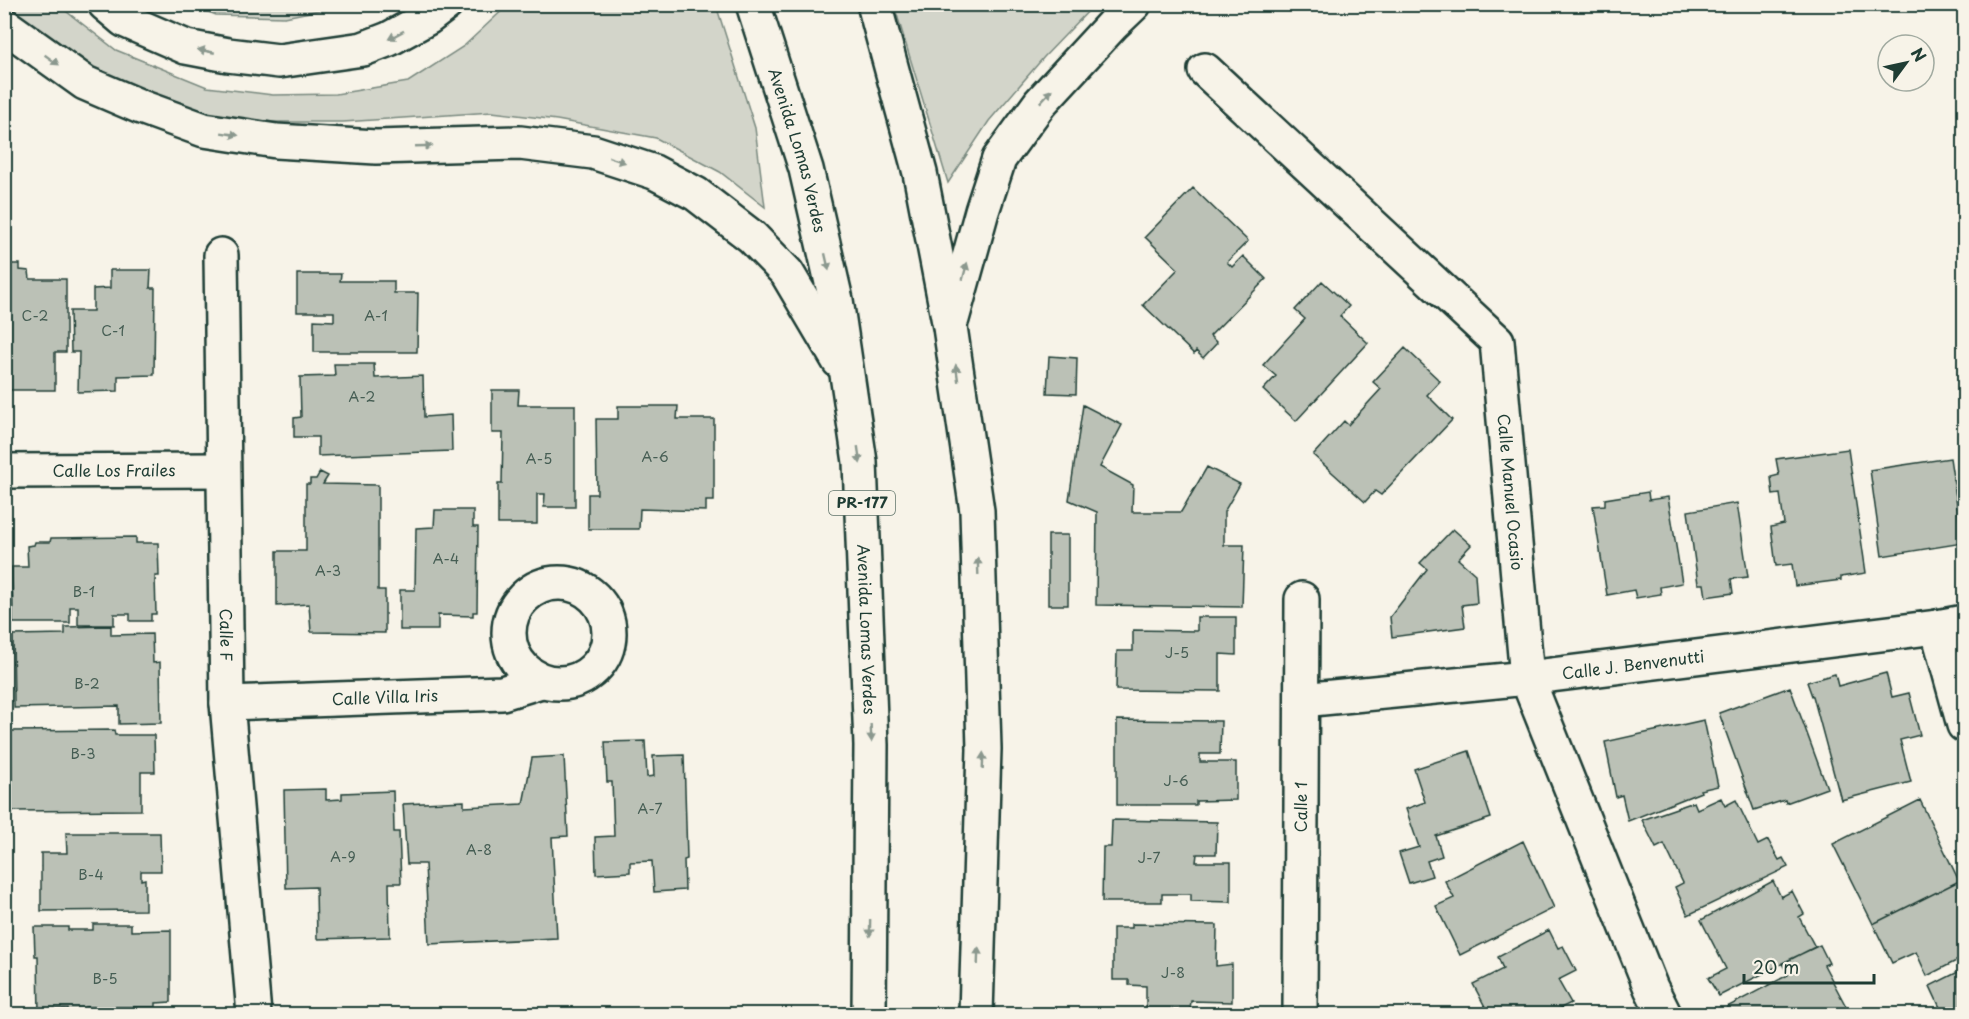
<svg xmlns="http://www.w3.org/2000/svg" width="1969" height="1019" font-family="'Playpen Sans',sans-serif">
  <rect width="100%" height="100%" fill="#f7f3e8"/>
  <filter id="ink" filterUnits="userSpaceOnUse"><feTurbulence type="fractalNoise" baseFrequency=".0167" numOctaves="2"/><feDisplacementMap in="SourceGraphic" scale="12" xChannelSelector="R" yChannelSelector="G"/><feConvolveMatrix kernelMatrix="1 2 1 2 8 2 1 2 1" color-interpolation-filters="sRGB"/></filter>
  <g filter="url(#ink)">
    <path fill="#d3d5ca" stroke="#79897f" stroke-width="1.5" d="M4,5H58L116,50L207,87L273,95L336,94L408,82L464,46L508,5H716L755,128L765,207L720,172L656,138L557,120L492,112L343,122H274L188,113L94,73L5,10Z
      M190,5V4L344,5L285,17L216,15Z
      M894,5V4L1094,5L1044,57L989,121L948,183Z"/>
    <path fill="#bbc1b6" stroke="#1f3d34" stroke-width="1.5" d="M1193,188L1248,241L1227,262L1232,267L1243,256L1266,279L1210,336L1217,343L1203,358L1196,351L1194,354L1143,305L1178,269L1145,237Z
      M4,264H20V270L29,271L30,279H66V352H55V390H5Z
      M110,270H151L150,288H155L154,375L118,376V391L78,392L79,352H71L70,311H93V289L110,288Z
      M297,274H341L340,281H394V293H418L417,352H314V320L334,321V312H297Z
      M1322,281L1349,306L1340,316L1368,343L1296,421L1263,390L1276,376L1263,365L1305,319L1295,310Z
      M1405,348L1440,381L1427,395L1452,420L1381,495L1375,491L1365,502L1313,455L1344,421L1348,425L1381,389L1373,382Z
      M1049,356L1077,358L1076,394L1047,393Z
      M334,364H374L375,378L423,376L424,417L451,415L452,451L318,456V437H294V418L301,417L300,377L335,376Z
      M492,390H519L518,405H575V507H544L545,494H537V524H498V484H502L503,433H492Z
      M1083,405L1122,425L1100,467L1133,485L1132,512H1181L1207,467L1240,484L1224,512V545H1244L1242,607L1096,605L1097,512L1069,500Z
      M618,406H678L677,419H714V501H706V511L640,509L639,529H588V494H597L596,419H618Z
      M1848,449L1866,573L1841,577V580L1795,586L1792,564L1776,566L1771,527L1784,524L1780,494L1773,495L1771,477L1779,475L1776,459Z
      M1950,458L1963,543L1882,556L1870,470Z
      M320,472L328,476L323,484L378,485V590H385V633L311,632L309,604L277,606V551H306V484H310V479H316Z
      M1648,492L1649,500L1668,497L1682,583L1660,587L1661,594L1636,598L1634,590L1607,595L1593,506L1605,505V499Z
      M1737,503L1748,577L1731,579L1733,593L1706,597L1704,584H1698L1688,511Z
      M435,510H473V527H478L477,612H473V616L438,615V630H400V590H415L416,528L434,527Z
      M1453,529L1471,545L1458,559L1475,574L1477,603L1462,605L1465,627L1392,637L1390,617L1427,569L1420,563Z
      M1048,535H1068V605H1048Z
      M136,537V543H158L159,576H155L156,614H151V621H130V614H114V625H78V607H70V623H13L12,567H28L27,546L34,545L35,542H50L51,538Z
      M1197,617H1236V655L1220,654V691L1116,690L1117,651H1133V630L1197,631Z
      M111,626V635L152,634L153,663L160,662L161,723L119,724V706L14,708L13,635L65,634V627Z
      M1886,673L1892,697L1909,693L1920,735L1900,740L1911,782L1841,800L1813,696H1812L1807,682L1835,674L1838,686Z
      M1790,687L1827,788L1786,803L1785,800L1754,810L1719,713Z
      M1117,720L1221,721L1220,754H1200V762H1236V800L1196,801V805H1117Z
      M1704,720L1718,786L1700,790L1701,792L1628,821L1622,795L1616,797L1605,742Z
      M114,730L115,735H154L155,772H141V810L12,811L11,731Z
      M645,741L647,777L654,776L653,756L684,755L687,859L684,860L685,890L654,892L652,861L630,862V872L596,874L595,837L614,836L612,782H607L605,742Z
      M1469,751L1491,818L1436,836L1442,856L1427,861L1432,876L1409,883L1399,853L1419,847L1406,809L1425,802L1414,769Z
      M564,756L568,836L552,837L557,938L429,944L425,864H407L403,804L464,801V807L523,804L532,758Z
      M326,789V800L342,799V793L393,791L394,832H399L401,883H389L390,937L317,939L316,887L286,888L284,790Z
      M1721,798L1725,806L1736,800L1758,845L1768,840L1779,860L1783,858L1788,867L1688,915L1675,887L1683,883L1664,844L1656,848L1642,820L1694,802L1697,809Z
      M1920,800L1959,881L1873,924L1833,844Z
      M1112,820L1217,822L1216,854H1197L1196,862H1231V902L1191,901V894H1162V902H1102L1103,847H1111Z
      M66,833H160L161,871H141V880L145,879V910L41,911V853H67Z
      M1523,841L1554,908L1460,955L1436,906L1454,898L1445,881Z
      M1773,881L1781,897L1792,891L1804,914L1799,917L1815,947L1719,996L1708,978L1726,969L1701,920Z
      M1959,881L1964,891V957L1927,976L1916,952L1892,963L1873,924Z
      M93,924H131V931L171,930V1002L156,1003V1007H86V1014H67L68,1009H51V1014H39L38,956H35L34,927H68V930H93Z
      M1132,924L1217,925L1216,966L1232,964V1002L1191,1001L1190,1009H1146V986L1129,985V980H1113V928H1132Z
      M1549,930L1558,948L1563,946L1576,971L1558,980L1571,1003L1549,1014H1489L1473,984L1503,969L1498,957Z
      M1820,945L1829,963L1824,965L1848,1010L1853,1007L1857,1014H1731L1727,1007L1788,975L1782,963Z
      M1964,969V1014H1943L1930,986Z"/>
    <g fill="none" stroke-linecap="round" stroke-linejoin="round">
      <defs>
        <g id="street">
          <path id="s1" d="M1205,70L1497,341L1527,678L1651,988L1664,1014"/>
          <path id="s2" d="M221,255L227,703L254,1014"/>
          <path id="s3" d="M4,471L223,470"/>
          <circle cx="559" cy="633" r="50"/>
          <path d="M1937,627L1964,725"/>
          <path id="s4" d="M1302,700L1527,678L1937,627L1964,622"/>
          <path id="s5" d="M227,703L502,693L541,681"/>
          <path id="s6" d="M1300,1014L1302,599"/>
        </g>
        <g id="primary">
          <path id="s7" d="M753,4L806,169L836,300L860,462L871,745L869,1014"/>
          <path d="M874,4L920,173L950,327L977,511L984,749L976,1014"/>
          <path d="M4,25L85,83L141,107L204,130L276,141L376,147L520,143L593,152L654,172L696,194L752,237L787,273L839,361"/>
          <path d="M952,319L982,211L999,159L1040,103L1112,25L1134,4"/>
        </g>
        <path id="highway" d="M105,4L124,20L186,47L228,55L279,61L363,49L389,39L429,17L446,4"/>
      </defs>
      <use href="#street" stroke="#1f3d34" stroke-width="38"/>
      <use href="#primary" stroke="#1f3d34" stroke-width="38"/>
      <use href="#highway" stroke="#1f3d34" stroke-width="38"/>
      <use href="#street" stroke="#f7f3e8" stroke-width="33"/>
      <use href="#primary" stroke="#f7f3e8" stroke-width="33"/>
      <use href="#highway" stroke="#f7f3e8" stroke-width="33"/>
    </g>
    <defs><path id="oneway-solid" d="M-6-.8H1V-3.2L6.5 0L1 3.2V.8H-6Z" transform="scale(1.5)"/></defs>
    <g fill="#8b988e">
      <use href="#oneway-solid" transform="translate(396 35) rotate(152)"/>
      <use href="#oneway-solid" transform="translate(206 51) rotate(-169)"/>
      <use href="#oneway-solid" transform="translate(52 60) rotate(35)"/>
      <use href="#oneway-solid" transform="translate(1046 96) rotate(-47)"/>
      <use href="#oneway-solid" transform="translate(230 134) rotate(9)"/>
      <use href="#oneway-solid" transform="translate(424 146) rotate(-2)"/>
      <use href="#oneway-solid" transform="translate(617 160) rotate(18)"/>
      <use href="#oneway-solid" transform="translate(827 262) rotate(77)"/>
      <use href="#oneway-solid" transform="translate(965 271) rotate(-75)"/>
      <use href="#oneway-solid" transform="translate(957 373) rotate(-98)"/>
      <use href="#oneway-solid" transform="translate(859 455) rotate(82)"/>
      <use href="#oneway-solid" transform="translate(978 566) rotate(-92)"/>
      <use href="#oneway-solid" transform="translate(871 733) rotate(88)"/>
      <use href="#oneway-solid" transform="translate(983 761) rotate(-88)"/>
      <use href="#oneway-solid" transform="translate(870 928) rotate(91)"/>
      <use href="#oneway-solid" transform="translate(978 956) rotate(-88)"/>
    </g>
  </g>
  <g text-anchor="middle" stroke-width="5" stroke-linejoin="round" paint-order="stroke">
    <g font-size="14" fill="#465e54">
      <text x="35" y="321">C-2</text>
      <text x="376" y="321">A-1</text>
      <text x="113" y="336">C-1</text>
      <text x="362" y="402">A-2</text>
      <text x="655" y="462">A-6</text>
      <text x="539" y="464">A-5</text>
      <text x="446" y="564">A-4</text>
      <text x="328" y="576">A-3</text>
      <text x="84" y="597">B-1</text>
      <text x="1177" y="658">J-5</text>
      <text x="87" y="689">B-2</text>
      <text x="83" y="759">B-3</text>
      <text x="1176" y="786">J-6</text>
      <text x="650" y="814">A-7</text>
      <text x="479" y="855">A-8</text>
      <text x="343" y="862">A-9</text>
      <text x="1149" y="863">J-7</text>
      <text x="91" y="880">B-4</text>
      <text x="1173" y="978">J-8</text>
      <text x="105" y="984">B-5</text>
    </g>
    <rect fill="#f7f3e8" stroke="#60746a" stroke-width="1.5" x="829" y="491" width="66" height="24" rx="4.5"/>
    <g font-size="15" font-weight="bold" fill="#1f3d34">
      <text x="862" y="508">PR-177</text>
    </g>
    <g font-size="16" fill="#1f3d34" stroke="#f7f3e8">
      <text dy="6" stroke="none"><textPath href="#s7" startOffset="153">Avenida Lomas Verdes</textPath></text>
      <text dy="6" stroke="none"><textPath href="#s3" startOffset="110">Calle Los Frailes</textPath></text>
      <text dy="6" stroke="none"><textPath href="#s1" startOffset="550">Calle Manuel Ocasio</textPath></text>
      <text dy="6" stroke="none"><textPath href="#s7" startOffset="639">Avenida Lomas Verdes</textPath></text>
      <text dy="6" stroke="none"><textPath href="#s2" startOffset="380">Calle F</textPath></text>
      <text dy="6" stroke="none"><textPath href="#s4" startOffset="333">Calle J. Benvenutti</textPath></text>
      <text dy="6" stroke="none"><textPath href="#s5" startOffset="158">Calle Villa Iris</textPath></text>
      <text dy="6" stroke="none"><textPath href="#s6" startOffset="207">Calle 1</textPath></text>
    </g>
  </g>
  <rect width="1969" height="1019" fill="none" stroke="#f7f3e8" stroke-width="24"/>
  <rect x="12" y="12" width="1945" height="995" fill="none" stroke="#1f3d34" stroke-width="2" filter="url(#ink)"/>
  <g transform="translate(1906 63) rotate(57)"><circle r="28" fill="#f7f3e8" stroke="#a1aaa0" stroke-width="1.5"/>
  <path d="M0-4.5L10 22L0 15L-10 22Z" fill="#1f3d34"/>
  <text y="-9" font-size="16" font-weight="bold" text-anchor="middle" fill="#1f3d34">N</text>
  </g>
  <path d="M1744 974v9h130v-9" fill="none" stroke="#1f3d34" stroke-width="3"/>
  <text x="1753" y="974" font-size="18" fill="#1f3d34" stroke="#f7f3e8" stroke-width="4.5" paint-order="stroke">20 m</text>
</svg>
